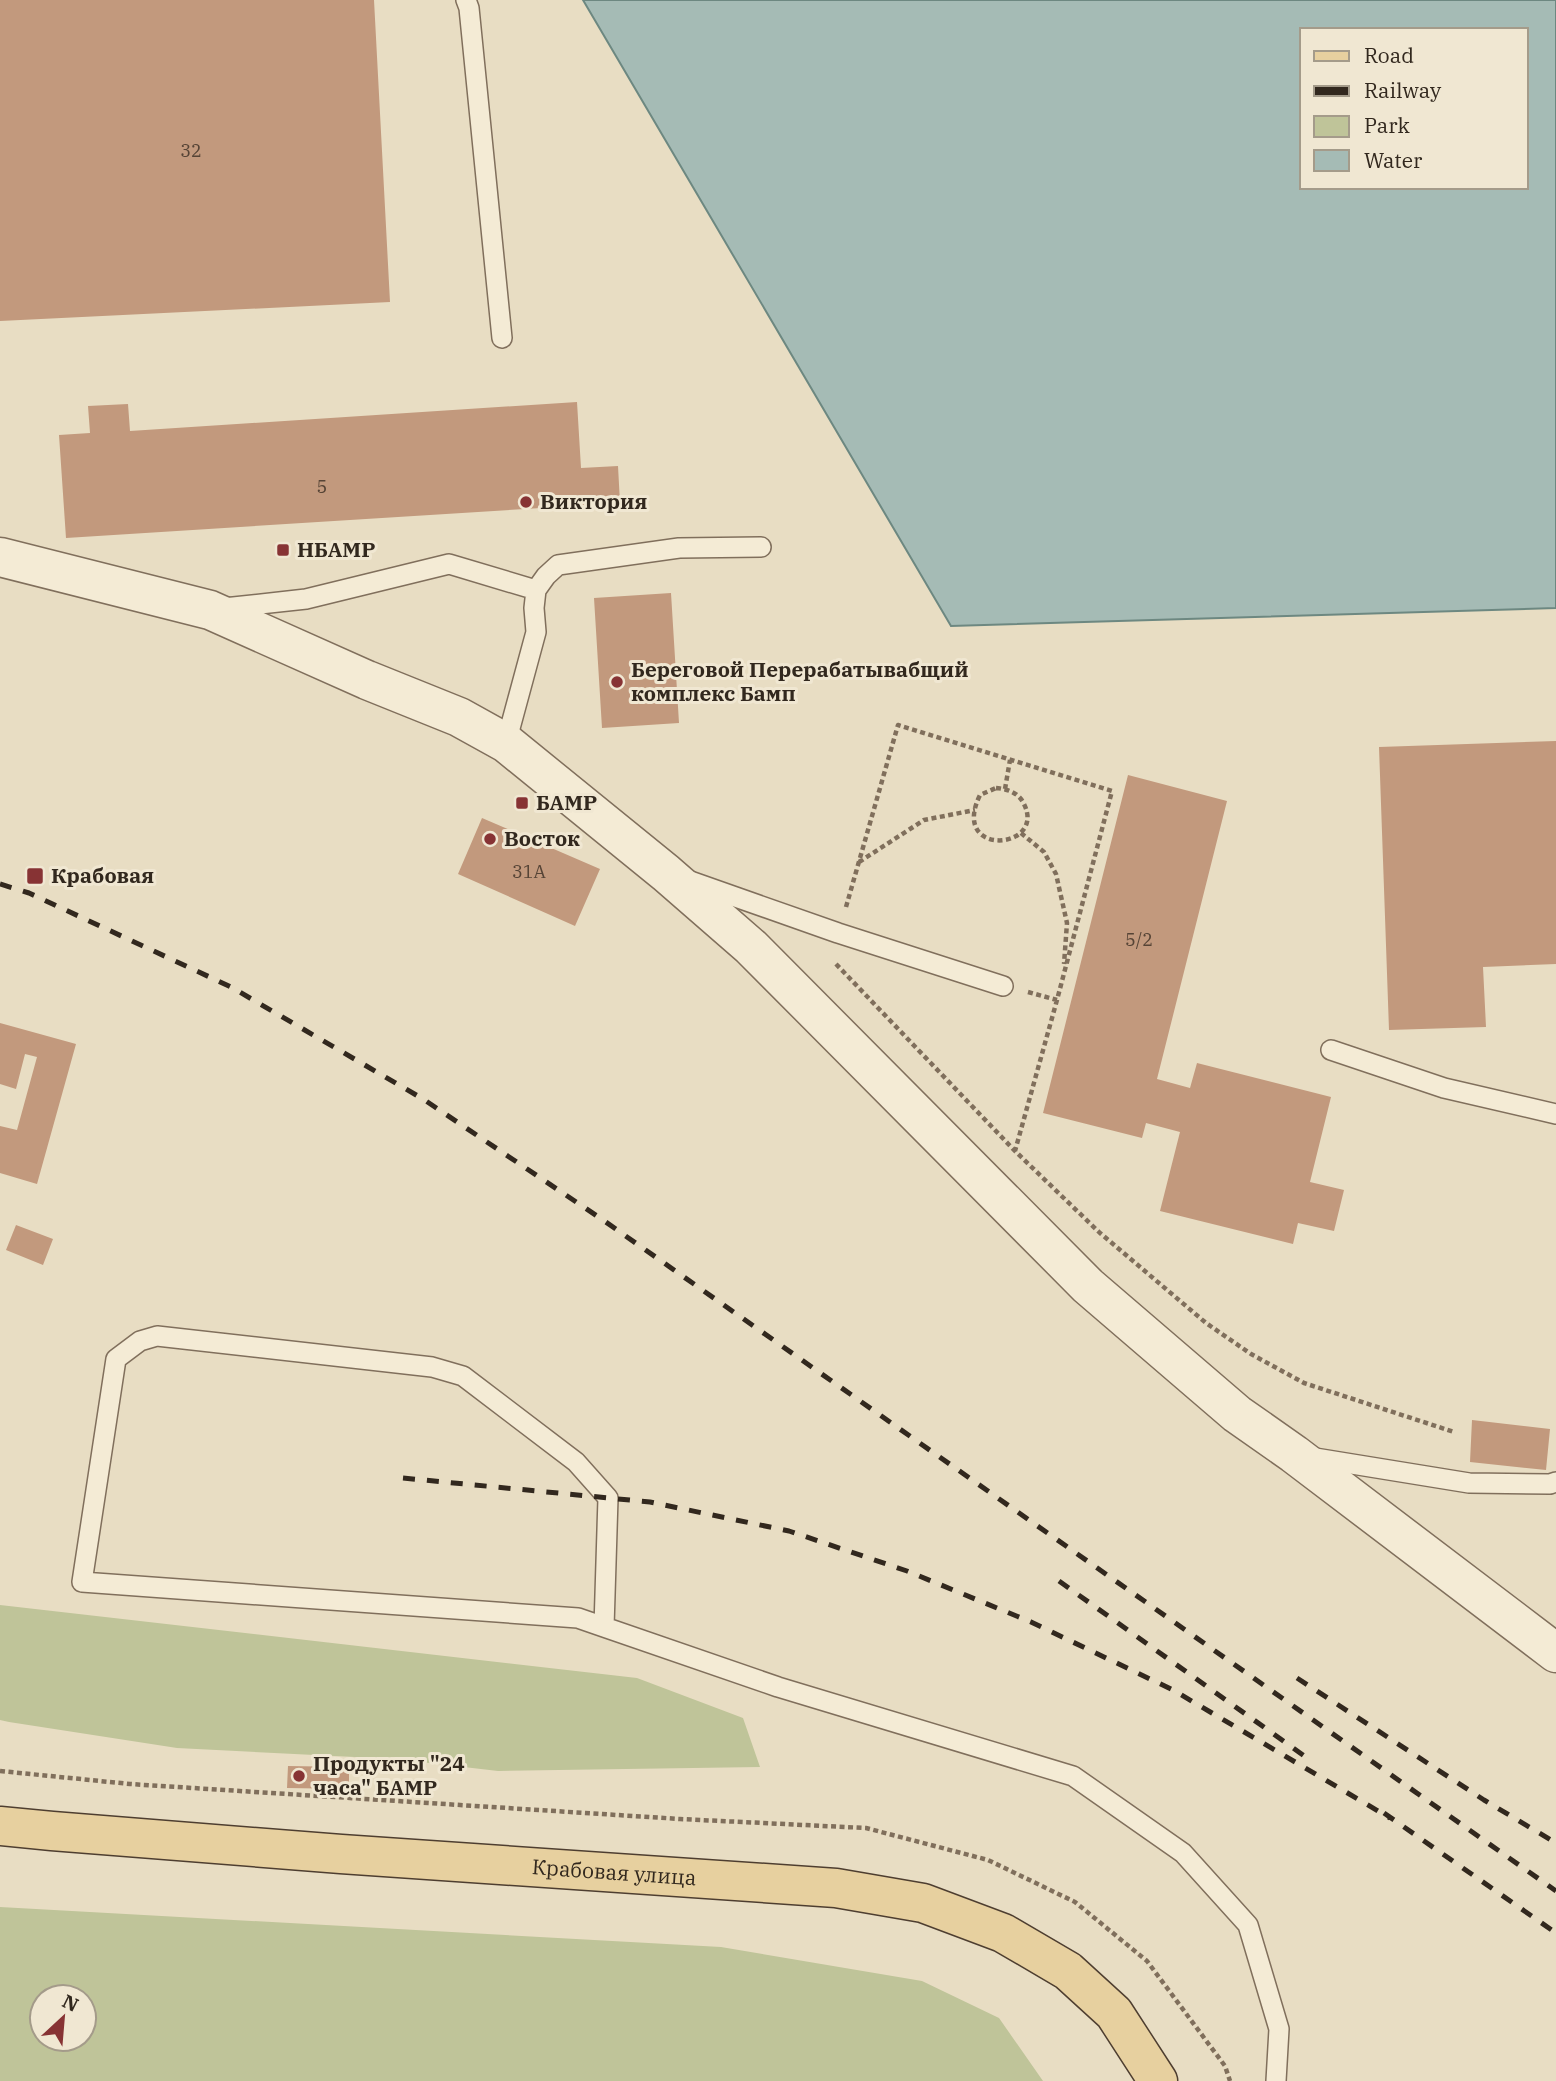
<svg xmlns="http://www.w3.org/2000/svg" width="1556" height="2081" font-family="'IBM Plex Serif',serif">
  <rect width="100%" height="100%" fill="#e8ddc3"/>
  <path fill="#bfc499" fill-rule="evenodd" d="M0,1605L637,1678L743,1718L760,1767L498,1771L395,1759L177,1748L9,1722L0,1720Z
    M0,1907L721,1947L922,1981L999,2018L1043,2081H0ZM84,1997V2039H42V1997Z"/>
  <path fill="#a5bbb5" stroke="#6d8881" stroke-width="2" fill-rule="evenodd" d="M583,0H1556V608L951,626ZM1302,30H1526V187H1302Z"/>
  <path fill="#c2997d" d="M0,0H374L390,302L0,321Z
    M577,402L581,468L618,466L620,503L66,538L59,435L90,433L88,406L128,404L130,431Z
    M671,593L679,723L602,728L594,598Z
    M1556,741V964L1483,967L1486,1027L1389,1030L1379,747Z
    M1128,775L1227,801L1157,1079L1190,1088L1197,1063L1331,1097L1310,1182L1344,1190L1334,1231L1298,1223L1293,1244L1160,1211L1180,1132L1146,1123L1142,1138L1043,1113Z
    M482,818L600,869L575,926L458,874Z
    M0,1023L76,1044L37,1184L0,1173V1126L17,1130L37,1057L25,1054L16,1089L0,1084Z
    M16,1225L53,1239L43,1265L6,1250Z
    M1472,1420L1550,1429L1546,1470L1470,1462Z
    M288,1766L349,1767V1789L287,1788Z"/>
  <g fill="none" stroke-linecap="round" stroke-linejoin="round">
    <defs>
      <path id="service" d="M466,0L469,8L502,338
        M224,608L306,599L449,564L536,590
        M506,743L536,632L534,608L536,590L546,576L558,565L679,548L761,547
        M690,881L838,933L1003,986
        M1331,1050L1444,1088L1556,1114
        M1309,1457L1469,1483L1550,1484L1556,1482
        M604,1627L608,1498L576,1462L463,1376L432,1367L157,1336L140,1341L116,1359L82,1582L578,1618L604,1627L778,1687L1073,1776L1183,1853L1248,1925L1279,2029L1276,2081"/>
      <path id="minor" d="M0,557L210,610L367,680L459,717L506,743L666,873L751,947L1088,1286L1237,1414L1294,1454L1556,1653"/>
      <g id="primary">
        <path id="s1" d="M0,1826L52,1831L341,1854L836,1888L923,1903L1003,1933L1068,1971L1114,2013L1158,2081"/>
      </g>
    </defs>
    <use href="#service" stroke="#806f5c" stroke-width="22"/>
    <use href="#minor" stroke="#806f5c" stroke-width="41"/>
    <use href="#primary" stroke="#4e3e30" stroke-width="41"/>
    <path stroke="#806f5c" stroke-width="4.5" stroke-dasharray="5 3.5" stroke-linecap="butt" d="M996,788C1008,789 1019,793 1024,804C1047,850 949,858 980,795Z
      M1005,789L1010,760
      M1021,833L1044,852L1056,874L1067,923L1064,964
      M859,862L924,820L975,810
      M846,907L898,725L1112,791L1057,1000L1015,1151
      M836,964L1015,1151L1100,1233L1206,1323L1251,1354L1304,1383L1454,1432
      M1028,992L1057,1000
      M0,1771L130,1784L680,1819L866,1828L988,1860L1075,1902L1147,1961L1225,2066L1230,2081"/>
    <use href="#service" stroke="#f4ebd5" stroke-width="19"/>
    <use href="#minor" stroke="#f4ebd5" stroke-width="38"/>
    <use href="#primary" stroke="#e7d09f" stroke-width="38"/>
    <path stroke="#32281e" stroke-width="5" stroke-dasharray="12 12" stroke-linecap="butt" d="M0,884L29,893L231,987L423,1099L603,1220L1556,1891
      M403,1478L650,1502L789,1531L907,1571L1031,1622L1173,1690L1390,1818
      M1059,1581L1310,1760
      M1297,1678L1484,1800L1556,1843
      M1384,1813L1556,1933"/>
  </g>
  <g fill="#873334" stroke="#f0e7d2" stroke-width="2.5">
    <circle cx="526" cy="502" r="7"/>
    <rect x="276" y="543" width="14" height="14" rx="3.5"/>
    <circle cx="617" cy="682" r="7"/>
    <rect x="515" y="796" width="14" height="14" rx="3.5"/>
    <circle cx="490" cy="839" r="7"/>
    <rect x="26" y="867" width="18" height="18" rx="3.5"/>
    <circle cx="299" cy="1776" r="7"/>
  </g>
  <g text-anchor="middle" stroke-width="6" stroke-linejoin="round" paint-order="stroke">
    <g font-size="18" fill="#564436">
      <text x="191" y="157">32</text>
      <text x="322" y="493">5</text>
      <text x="529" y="878">31А</text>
      <text x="1139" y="946">5/2</text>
    </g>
    <g font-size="21" font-weight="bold" fill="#32281e" stroke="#f0e7d2" text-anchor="start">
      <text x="540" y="509">Виктория</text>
      <text x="297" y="557">НБАМР</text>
      <text x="631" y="677">Береговой Перерабатывабщий<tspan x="631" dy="24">комплекс Бамп</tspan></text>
      <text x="536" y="810">БАМР</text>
      <text x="504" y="846">Восток</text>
      <text x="51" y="883">Крабовая</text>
      <text x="313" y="1771">Продукты "24<tspan x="313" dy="24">часа" БАМР</tspan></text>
    </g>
    <g font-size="21" fill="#32281e" stroke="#f0e7d2">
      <text dy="7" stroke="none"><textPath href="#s1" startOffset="616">Крабовая улица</textPath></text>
    </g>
  </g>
  <rect x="1300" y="28" width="228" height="161" fill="#f0e7d2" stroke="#a49b8a" stroke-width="2"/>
  <rect x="1314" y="51" width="35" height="10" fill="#e7d09f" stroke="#a49b8a" stroke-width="2"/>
  <text x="1364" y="63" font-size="21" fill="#32281e">Road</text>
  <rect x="1314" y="86" width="35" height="10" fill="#32281e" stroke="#a49b8a" stroke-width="2"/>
  <text x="1364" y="98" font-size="21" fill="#32281e">Railway</text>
  <rect x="1314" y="116" width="35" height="21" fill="#bfc499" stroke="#a49b8a" stroke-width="2"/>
  <text x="1364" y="133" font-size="21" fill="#32281e">Park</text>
  <rect x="1314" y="150" width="35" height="21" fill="#a5bbb5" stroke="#a49b8a" stroke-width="2"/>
  <text x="1364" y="168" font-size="21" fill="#32281e">Water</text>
  <g transform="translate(63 2018) rotate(26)"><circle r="33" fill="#f0e7d2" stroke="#a49b8a" stroke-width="2"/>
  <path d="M0-5L12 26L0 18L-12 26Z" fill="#873334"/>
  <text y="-10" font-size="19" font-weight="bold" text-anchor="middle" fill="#32281e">N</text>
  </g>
</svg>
